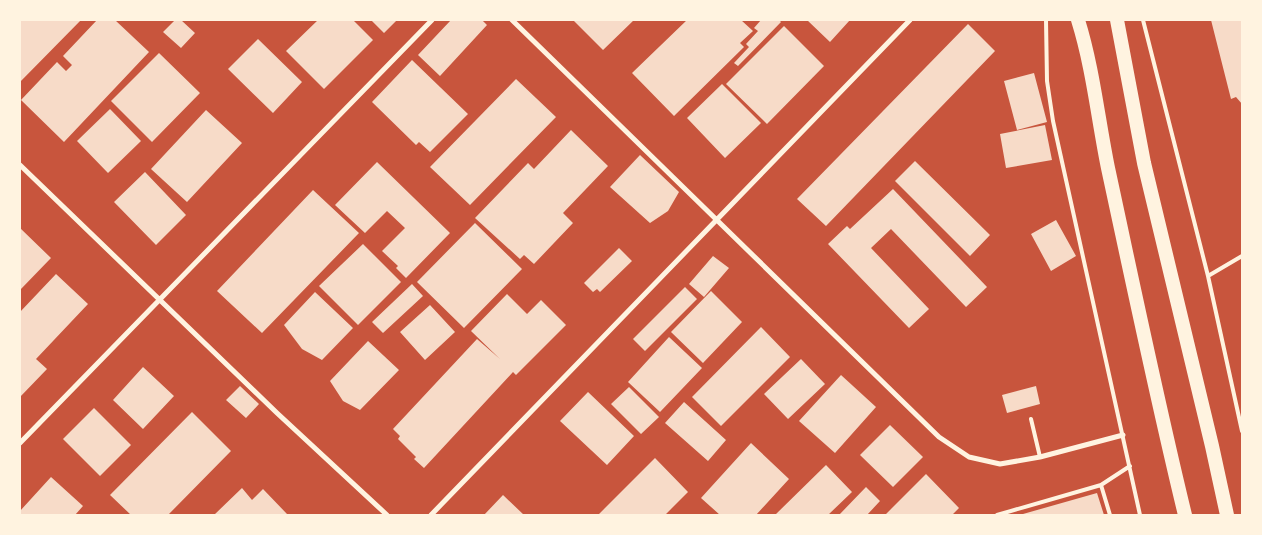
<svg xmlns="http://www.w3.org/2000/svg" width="1262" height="535" font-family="'Exo 2',sans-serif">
  <rect width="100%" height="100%" fill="#c8553d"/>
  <path fill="#f7dbc8" d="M20,20H81L20,82Z
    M97,20H115L149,52L64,142L21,100L57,62L66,71L72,65L63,56Z
    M175,20H181L195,33L181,48L163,32Z
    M318,20H353L373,40L324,89L286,51Z
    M371,20H397L384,33Z
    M451,20H482L487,25L440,76L418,55Z
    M576,20H634L603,50L574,21Z
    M687,20H741L753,31L740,43L744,47L674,116L632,73Z
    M761,20H779L781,22L738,66L734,63L749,47L746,44L758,31L754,28Z
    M807,20H850L830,42Z
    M1211,20H1242V104L1236,97L1231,99Z
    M968,24L995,51L826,226L797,199Z
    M784,26L824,66L767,124L726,84Z
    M258,39L302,82L273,113L228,69Z
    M159,53L200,93L152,142L111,101Z
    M412,60L468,114L430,152L419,142L416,145L372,102Z
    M1034,73L1047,122L1017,130L1004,81Z
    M516,79L556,117L470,205L430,167Z
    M722,84L761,123L725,158L687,118Z
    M110,109L141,141L108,173L77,141Z
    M206,110L242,143L187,202L151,169Z
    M1045,125L1052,160L1006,168L1000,134Z
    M571,130L608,166L563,213L573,223L534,264L524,255L520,259L475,218L528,163L534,169Z
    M640,155L679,192L668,211L650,223L610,187Z
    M915,161L990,235L970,256L895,181Z
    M377,162L450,233L406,278L396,268L398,266L382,251L405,228L387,211L365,233L335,205Z
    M145,172L186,215L156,245L114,202Z
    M893,189L987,287L966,307L891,229L871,248L929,309L909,328L828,244L847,226L850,229Z
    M313,190L359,233L262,333L217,291Z
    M1056,220L1076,256L1051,271L1031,234Z
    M475,223L522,269L464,328L417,282Z
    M20,228L51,258L20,290Z
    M363,244L401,282L358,325L319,286Z
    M619,248L632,261L600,292L597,289L593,292L584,283Z
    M713,256L729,268L704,297L689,284Z
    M56,274L88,304L36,359L47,369L20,397V312Z
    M412,284L423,296L383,333L372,322Z
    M685,287L697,299L645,351L633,339Z
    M711,291L742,322L703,363L671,332Z
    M315,292L353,328L322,360L302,349L284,325Z
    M507,294L527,314L541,300L566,325L516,375L513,372L424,468L414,459L416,457L398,439L400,436L393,429L477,339L500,359L471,331Z
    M430,305L455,332L425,360L400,332Z
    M761,327L790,357L721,426L692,397Z
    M669,337L702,368L660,412L628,382Z
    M368,341L399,370L360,410L343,401L330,381Z
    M801,359L825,384L788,419L764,394Z
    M143,367L174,396L143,429L113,400Z
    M841,375L876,407L835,453L799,421Z
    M240,386L259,404L246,418L226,400Z
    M1036,386L1040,404L1007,413L1002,395Z
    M629,387L659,417L641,434L611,404Z
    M588,392L634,436L607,465L560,421Z
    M684,402L726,440L708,461L665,423Z
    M94,408L131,445L100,476L63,439Z
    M192,412L231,451L168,515H131L110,495Z
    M890,425L923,457L893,487L860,455Z
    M751,443L789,479L756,515H720L701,498Z
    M655,458L688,492L665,515H598Z
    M826,465L852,492L828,515H775Z
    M926,474L959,508L952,515H885Z
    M51,477L83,506L75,515H20V511Z
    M866,487L880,501L867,515H839Z
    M242,488L252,500L263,489L287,514L286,515H214Z
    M1097,493L1104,515H1023V514Z
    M503,495L524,515H484Z"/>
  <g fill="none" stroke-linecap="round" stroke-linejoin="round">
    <path stroke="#fff3e0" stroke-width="4" d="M1046,20L1047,81L1053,121L1140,515
      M1143,20L1208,276L1242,431
      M1208,276L1242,256
      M1031,419L1040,457
      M997,515L1101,485
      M1110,515L1101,485L1130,466"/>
    <path stroke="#fff3e0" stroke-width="5" d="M512,20L939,437L969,457L1000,464L1040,457L1123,435
      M20,165L277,413L387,515
      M20,443L432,20
      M431,515L910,20"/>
    <path stroke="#fff3e0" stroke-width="14" d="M1078,20C1093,68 1098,119 1108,168C1133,284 1157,400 1185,515
      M1117,20L1144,163L1212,446L1227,515"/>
  </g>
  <rect width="1262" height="535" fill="none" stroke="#fff3e0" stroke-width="42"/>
</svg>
